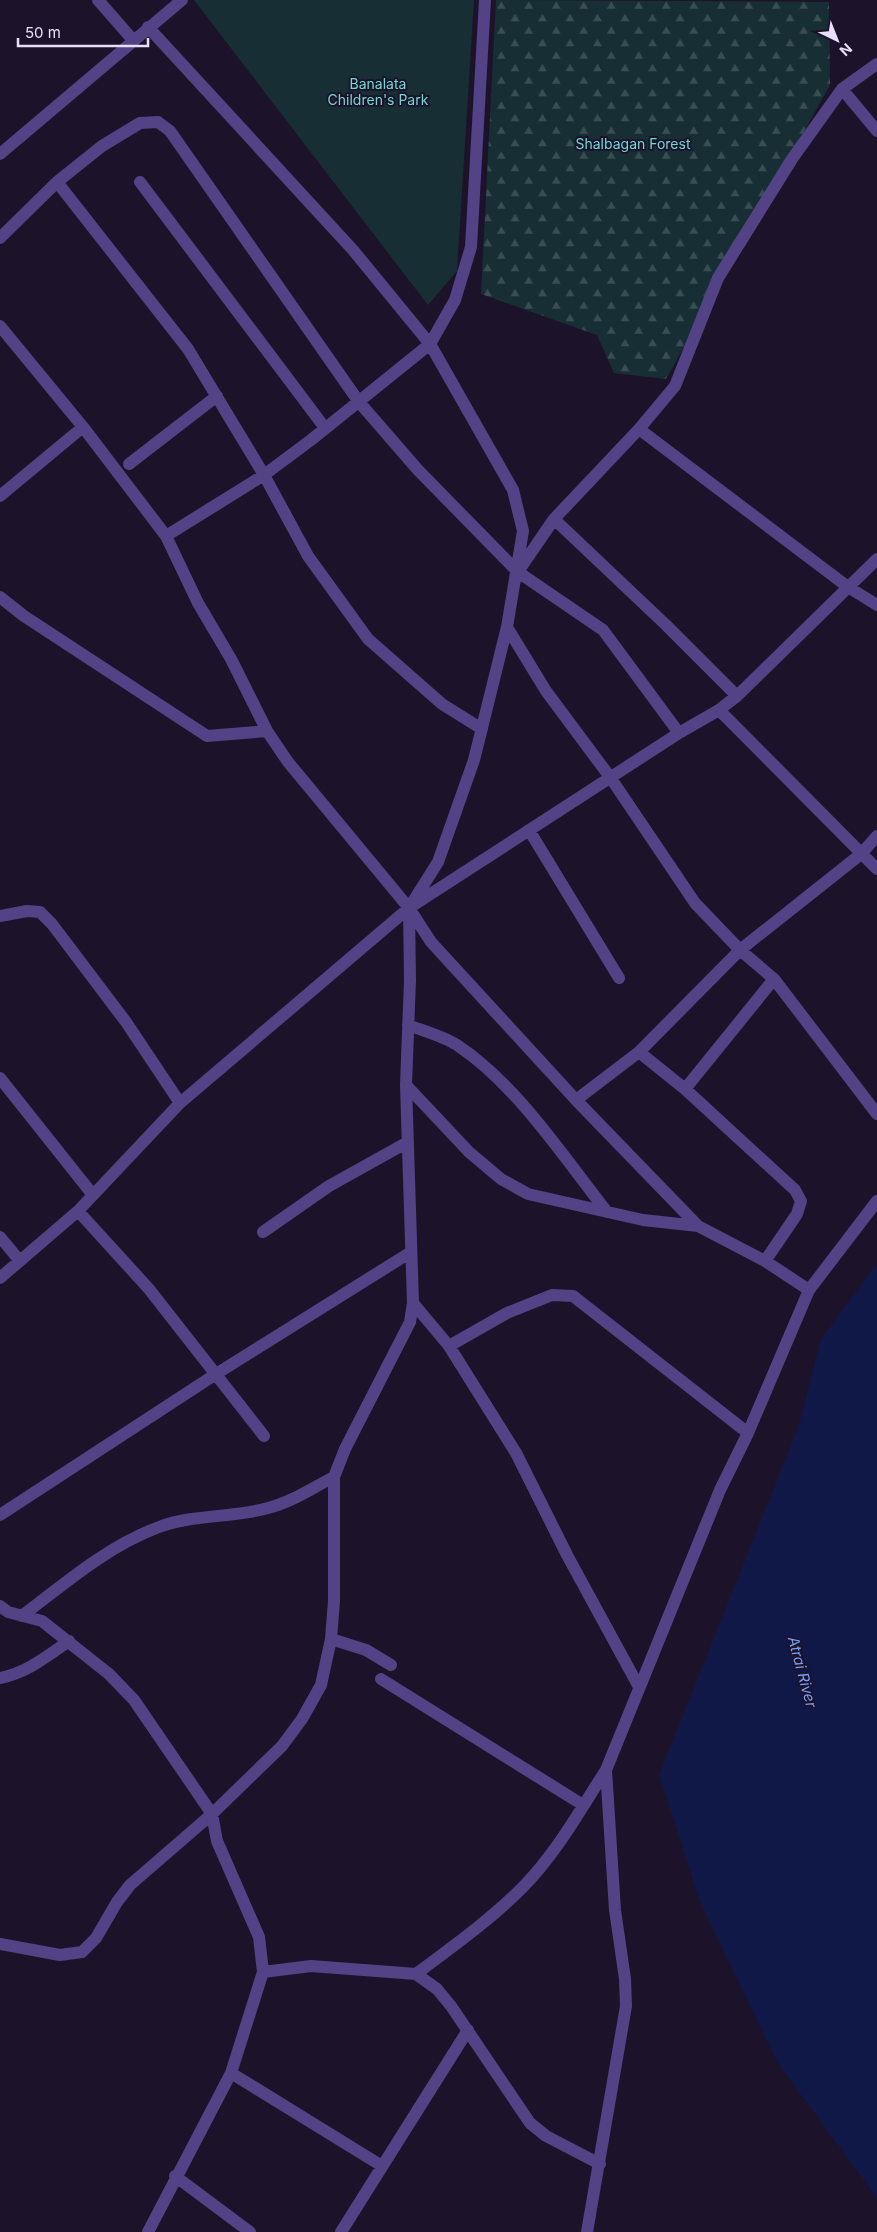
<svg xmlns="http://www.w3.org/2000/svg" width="877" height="2232" font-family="Inter,sans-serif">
  <defs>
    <pattern id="forest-firs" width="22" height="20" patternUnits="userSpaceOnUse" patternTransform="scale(1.25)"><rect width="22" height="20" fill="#172f34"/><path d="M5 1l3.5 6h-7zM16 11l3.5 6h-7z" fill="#394d52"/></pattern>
  </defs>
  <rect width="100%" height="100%" fill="#1c132a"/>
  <path fill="url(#forest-firs)" d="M496,0L829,2L830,85L666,379L614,373L597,335L481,294Z"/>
  <path fill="#172f34" d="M194,0H474L457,271L428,305Z"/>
  <path fill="#101847" d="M877,1264V2198L777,2062L700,1902L659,1775L798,1428L821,1339Z"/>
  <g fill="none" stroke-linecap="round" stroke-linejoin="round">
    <path stroke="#534285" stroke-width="12" d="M98,0L133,40
      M148,27L353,250L430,344L513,490L523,531L507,627L474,760L438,862L409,908L410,980L406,1085L413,1303L410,1322L345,1449L334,1477V1601L331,1639L321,1685L302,1719L282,1746L212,1814L217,1841L259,1937L263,1972L231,2073L148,2232
      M842,89L877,131
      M0,154L182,0
      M57,182L188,349L264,475L308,556L368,639L442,704L482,729
      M140,182L325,428
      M0,238L57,182L102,146L140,123L158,122L170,131L359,402L418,470L518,572L603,630L679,733
      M0,326L83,427L166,536L198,603L231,659L267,731L288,762L409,908L431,942L576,1100L698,1226
      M639,429L848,587L877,605
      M129,464L217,396
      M0,496L83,427
      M554,519L666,625L737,696
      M166,536L264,475L311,440L430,344L455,300L471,247L485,0
      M519,570L554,519L639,429L675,386L718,278L792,159L842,89L877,64
      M0,597L24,616L207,736L267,731
      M507,627L546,691L610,777L695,903L740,950L774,979L877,1114
      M719,710L877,869
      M529,830L619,978
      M0,916L27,911L40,912L52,924L126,1022L180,1103
      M408,1025C424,1031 443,1036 457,1045C516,1084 563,1156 607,1212
      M639,1052L685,1089L795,1190L801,1201L797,1214L765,1261
      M0,1078L93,1195
      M406,1085L469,1152L501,1179L528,1194L643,1220L698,1226L765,1261L809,1290
      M685,1089L774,979
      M576,1100L639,1052L740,950L861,854L877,836
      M78,1211L149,1289L264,1436
      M263,1232L329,1186L408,1142
      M0,1237L20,1261
      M0,1278L78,1211L180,1103L409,908L679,733L719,710L737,696L877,559
      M413,1303L449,1346L516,1453L567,1555L639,1687
      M449,1346L507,1313L552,1295L573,1296L748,1433
      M0,1515L216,1374L411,1252
      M0,1606L8,1612L42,1621L109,1674L134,1700L212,1814L130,1885L117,1902L96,1938L82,1952L60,1955L0,1944
      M22,1616C65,1583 108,1546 159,1527C194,1514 233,1518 268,1508C292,1502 312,1488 334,1477
      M331,1639L366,1650L391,1665
      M0,1678C27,1673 47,1656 69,1641
      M381,1679L583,1805
      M263,1972L311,1966L416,1974L437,1989L451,2006L530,2123L546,2136L600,2164
      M416,1974C452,1947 490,1920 522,1888C556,1854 580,1810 606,1770
      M231,2073L382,2166
      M175,2176L250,2232
      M341,2232L468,2030
      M587,2232L626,2006L625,1979L615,1910L606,1770L720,1490L748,1433L809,1290L877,1201"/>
  </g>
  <g text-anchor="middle" stroke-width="4" stroke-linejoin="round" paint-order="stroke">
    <g font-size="14" fill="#6fd9d5" stroke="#1c132a">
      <text x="378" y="89">Banalata<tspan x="378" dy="16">Children's Park</tspan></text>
      <text x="633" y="149">Shalbagan Forest</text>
    </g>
    <g font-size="15" font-style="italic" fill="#759ef5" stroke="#1c132a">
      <text transform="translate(802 1672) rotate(75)" y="5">Atrai River</text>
    </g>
  </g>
  <g transform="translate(837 40) rotate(137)" stroke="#1c132a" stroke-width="4" paint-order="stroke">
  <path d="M0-4L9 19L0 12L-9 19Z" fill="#e9dffd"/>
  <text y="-8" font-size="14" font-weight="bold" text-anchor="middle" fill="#e9dffd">N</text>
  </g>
  <path d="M18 38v8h130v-8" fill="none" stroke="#e9dffd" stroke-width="2.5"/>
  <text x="25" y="38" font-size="15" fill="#e9dffd" stroke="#1c132a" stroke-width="4" paint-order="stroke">50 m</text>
</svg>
